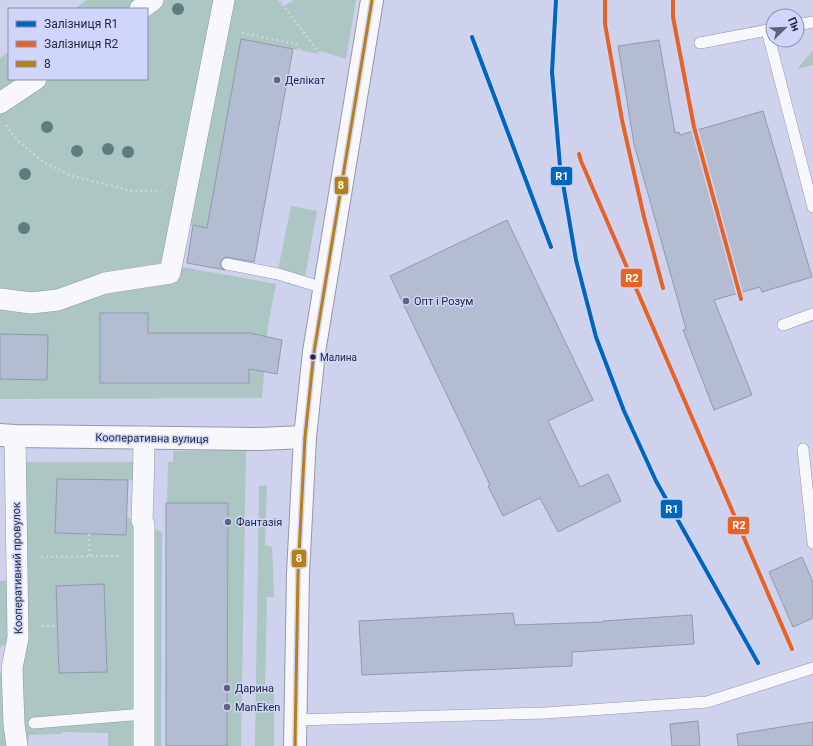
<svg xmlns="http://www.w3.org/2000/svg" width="813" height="746" font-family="Roboto,sans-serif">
  <rect width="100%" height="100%" fill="#ced2ec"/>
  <path fill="#abc6c3" d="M87,0H279L284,6L294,0H356L346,59L321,51L320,54L241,39L207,228L180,223L172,265L276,284L268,325L262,398L0,399V58L9,52V79H147V9H74Z
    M813,50V65L797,69Z
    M291,206L317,211L305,277L278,270Z
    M246,450L241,746H227L228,504L167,503L168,462H173V451Z
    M33,462H144L143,480L57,479L55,533L126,535L127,518L142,520L144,525L162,532L161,746H108V733L63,732L61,734L29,735L28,746H0V673L12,668L17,638L0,647V581L16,580L15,463Z
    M259,486H267L265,545L272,547L274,597H267L265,689L274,690V746H255Z"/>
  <path fill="#b3bcd1" stroke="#9099ae" d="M241,39L293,49L254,262L225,257L222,259L220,263L221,267L225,270L187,263L193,225L207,228Z
    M659,40L675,133L679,132L680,135L763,111L812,277L762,292L760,287L714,300L752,395L714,410L683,330L686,329L634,144L618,46Z
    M507,220L593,400L548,421L580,487L608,474L621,501L558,532L540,498L503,516L488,486L490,485L390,276Z
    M100,313H148V333H250L282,340L277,374L249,369V383H100Z
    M0,334L48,335L47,380L0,379Z
    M57,479L128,480L126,535L55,533Z
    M166,503H228L227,746H166Z
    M802,557L813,582V618L793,627L769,572Z
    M104,584L107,672L59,673L56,586Z
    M513,613L515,625L603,622V621L692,615L694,644L572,652V666L362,675L359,621Z
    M698,721L700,746H672L670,724Z
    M813,722V746H738L737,734Z"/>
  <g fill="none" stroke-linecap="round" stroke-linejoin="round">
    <defs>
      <path id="service" d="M797,25L813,22
        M767,30L813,207
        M700,43L773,29
        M227,264L278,274L324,288
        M783,325L813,314
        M803,449L813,543
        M295,720L545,713L707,702L813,668
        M34,723L144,714"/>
      <path id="minor" d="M140,9L153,0
        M0,103L36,79
        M0,299L31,303L58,300L105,283L170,273L224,0
        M15,436L18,638L12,668L14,724L17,746
        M144,437C144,465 143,493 142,520L144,525V746"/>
      <path id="tertiary" d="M0,435L15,436L259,439L305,437"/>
      <path id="secondary" d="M295,746L298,574L305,437L314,352L372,0"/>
    </defs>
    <use href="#service" stroke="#9497ad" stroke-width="12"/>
    <use href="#minor" stroke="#9497ad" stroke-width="22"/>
    <use href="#tertiary" stroke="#9497ad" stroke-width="24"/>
    <use href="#secondary" stroke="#9497ad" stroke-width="24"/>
    <path stroke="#d1d2da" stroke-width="2.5" stroke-dasharray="2 3" stroke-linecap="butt" d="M279,0L320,54
      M242,33L296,44L300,50
      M6,125L17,140L43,162L72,176L133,191H161
      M196,269L210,272
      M89,534L90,556
      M41,557L120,556
      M42,626H57"/>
    <use href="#service" stroke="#f8f8fc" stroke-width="11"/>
    <use href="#minor" stroke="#f8f8fc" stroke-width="21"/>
    <use href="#tertiary" stroke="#f8f8fc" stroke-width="22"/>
    <use href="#secondary" stroke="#f8f8fc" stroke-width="22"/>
    <defs>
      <path id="bus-1" d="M295,746L298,574L305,437L314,352L372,0"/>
    </defs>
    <use href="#bus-1" stroke="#d0d6fb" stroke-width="6"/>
    <use href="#bus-1" stroke="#b88013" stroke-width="3"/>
    <defs>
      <path id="rail-1" d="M556,0L552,72L560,166L576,260L596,337L624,411L656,481L758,663
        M472,37L551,247"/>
      <path id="rail-2" d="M605,0V24L622,120L644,217L663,288
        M673,0V17L694,127L741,299
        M579,154L581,161L792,649"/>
    </defs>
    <use href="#rail-1" stroke="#d0d6fb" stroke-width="7"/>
    <use href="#rail-2" stroke="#d0d6fb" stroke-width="7"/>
    <use href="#rail-1" stroke="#0065bd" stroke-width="4"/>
    <use href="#rail-2" stroke="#e86223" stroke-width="4"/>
  </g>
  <g fill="#5e7e7d">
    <circle cx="178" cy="9" r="6"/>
    <circle cx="47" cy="127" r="6"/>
    <circle cx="108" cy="149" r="6"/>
    <circle cx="77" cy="151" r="6"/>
    <circle cx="128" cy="152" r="6"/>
    <circle cx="25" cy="174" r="6"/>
    <circle cx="24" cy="228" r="6"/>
  </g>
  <g fill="#60637c" stroke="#d0d6fb" stroke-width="1.5">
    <circle cx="277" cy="80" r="4"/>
    <circle cx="406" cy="301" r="4"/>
    <circle cx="228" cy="522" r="4"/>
    <circle cx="227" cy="688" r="4"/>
    <circle cx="227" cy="707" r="4"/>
  </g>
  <circle fill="#25273f" stroke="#d0d6fb" stroke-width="1.5" cx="313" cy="357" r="3.5"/>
  <g text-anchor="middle" stroke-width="3" stroke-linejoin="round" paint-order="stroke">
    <g font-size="10" fill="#25273f" stroke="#d0d6fb" text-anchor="start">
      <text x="320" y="361">Малина</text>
    </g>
    <g font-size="11" fill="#25273f" stroke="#d0d6fb" text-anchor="start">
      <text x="285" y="84">Делікат</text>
      <text x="414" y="305">Опт і Розум</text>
      <text x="236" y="526">Фантазiя</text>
      <text x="235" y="692">Дарина</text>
      <text x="235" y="711">ManEken</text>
    </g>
    <g font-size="11" fill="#25273f" stroke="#d0d6fb">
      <text transform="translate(152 438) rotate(1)" y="4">Кооперативна вулиця</text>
      <text transform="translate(17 568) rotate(-91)" y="4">Кооперативний провулок</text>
    </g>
  </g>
  <g stroke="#d0d6fb" stroke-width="1.5">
    <rect x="550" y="166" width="23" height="20" rx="4" fill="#0065bd"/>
    <rect x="334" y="176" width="15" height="19" rx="4" fill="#b88013"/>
    <rect x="620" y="268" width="23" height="20" rx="4" fill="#e86223"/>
    <rect x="660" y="499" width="23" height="20" rx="4" fill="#0065bd"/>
    <rect x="727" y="516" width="23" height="19" rx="4" fill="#e86223"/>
    <rect x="291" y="549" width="16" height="19" rx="4" fill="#b88013"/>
  </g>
  <g font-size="11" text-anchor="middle" font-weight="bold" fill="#fff">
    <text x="562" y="180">R1</text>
    <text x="341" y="189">8</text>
    <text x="632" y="282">R2</text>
    <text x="672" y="513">R1</text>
    <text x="739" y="529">R2</text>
    <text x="299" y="562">8</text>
  </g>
  <rect x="8" y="8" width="140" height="72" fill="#d0d6fb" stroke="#8c90b0"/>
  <rect x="16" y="21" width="20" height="6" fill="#0065bd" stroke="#8c90b0"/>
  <text x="44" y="28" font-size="12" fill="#25273f">Залізниця R1</text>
  <rect x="16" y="41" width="20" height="6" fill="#e86223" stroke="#8c90b0"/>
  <text x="44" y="48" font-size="12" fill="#25273f">Залізниця R2</text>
  <rect x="16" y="61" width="20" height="6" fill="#b88013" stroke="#8c90b0"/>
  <text x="44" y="68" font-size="12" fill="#25273f">8</text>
  <g transform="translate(785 28) rotate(67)"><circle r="19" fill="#d0d6fb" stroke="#8c90b0"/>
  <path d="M0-3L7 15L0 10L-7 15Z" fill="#60637c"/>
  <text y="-6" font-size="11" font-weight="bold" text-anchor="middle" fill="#25273f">Пн</text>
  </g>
</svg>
